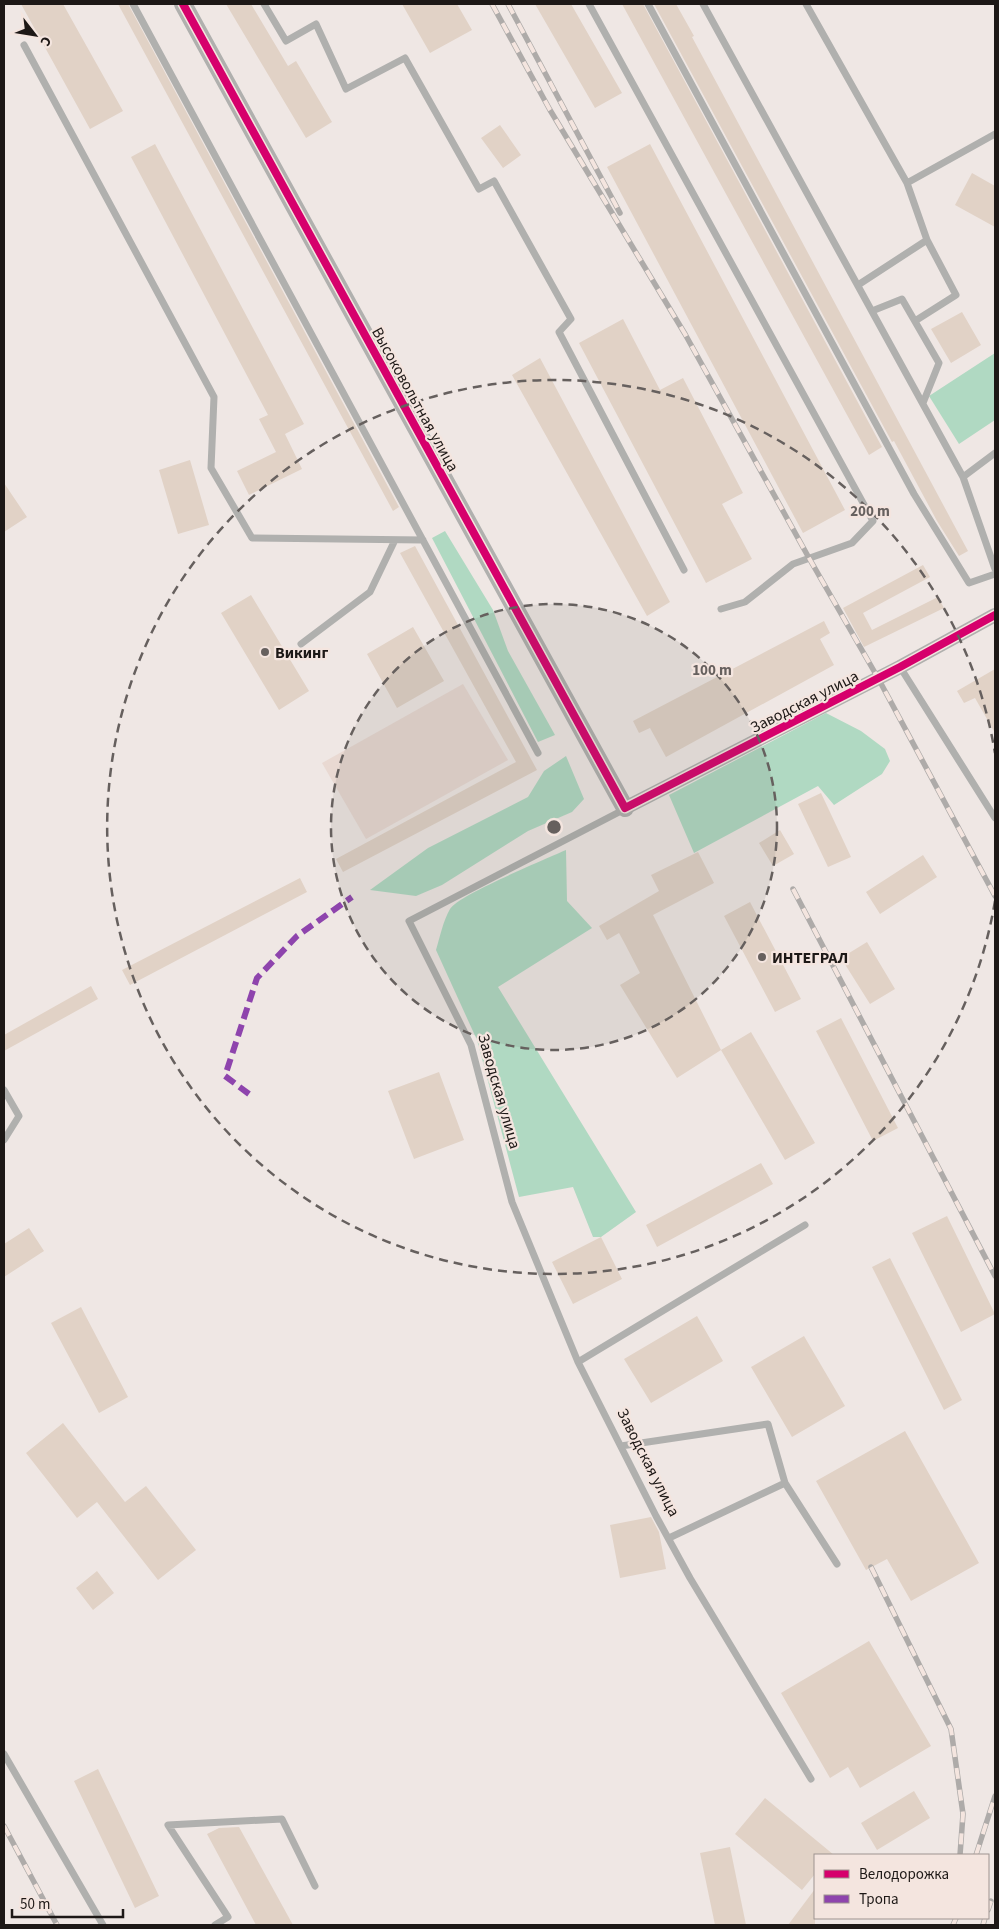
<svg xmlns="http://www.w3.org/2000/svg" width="999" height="1929" font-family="'Source Sans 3',sans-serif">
  <rect width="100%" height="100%" fill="#efe7e4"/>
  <path fill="#e9d9d2" d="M463,684L508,760L366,839L322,763Z"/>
  <path fill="#b0d9c2" d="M995,353V420L959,444L929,396Z
    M445,531L493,610L508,651L555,735L538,742L432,538Z
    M826,713L861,731L885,749L890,761L882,774L834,805L818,786L694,853L669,795Z
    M566,756L584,799L572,812L528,831L442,885L416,896L370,890L428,848L528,797L544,771Z
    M566,850L567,901L592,928L498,987L636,1212L601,1237H593L573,1187L519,1197L477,1040L436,950C440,937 443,921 450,909C458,895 546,859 566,850Z"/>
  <path fill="#e1d2c6" d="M21,4H63L123,111L90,129Z
    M118,4H128L399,507L393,511Z
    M226,4H251L288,66L296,61L332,122L306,138Z
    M402,4H457L472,30L430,53Z
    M535,4H571L622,93L595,108Z
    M622,4H643L882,447L869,455Z
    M654,4H676L694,36L692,37L968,551L959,556L937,521L894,441L892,442Z
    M500,125L521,155L503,168L481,138Z
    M155,144L304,424L285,434L302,469L249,495L237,471L276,452L259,419L268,415L131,157Z
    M650,144L845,510L803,533L607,167Z
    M972,173L995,186V227L955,205Z
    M962,312L981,345L951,363L931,329Z
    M623,319L660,390L683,378L743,493L722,504L752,559L706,583L579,343Z
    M540,358L670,602L647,616L512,375Z
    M190,460L209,525L178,534L159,470Z
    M4,483L27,517L4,532Z
    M415,546L537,770L343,872L336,859L516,762L400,553Z
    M923,565L930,577L863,613L872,630L938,597L944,608L864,647L843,608Z
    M251,595L309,691L279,710L221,613Z
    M824,621L830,633L820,639L834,665L666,757L650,728L639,733L633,721Z
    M413,627L444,681L397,708L367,654Z
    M995,669V733L975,698L964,703L957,691Z
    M821,793L851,857L828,867L798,804Z
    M780,830L794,854L773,866L759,843Z
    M698,852L714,883L653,915L721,1050L677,1078L620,985L640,973L625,944L619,933L607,940L599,926L659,891L651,875Z
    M923,855L937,877L880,914L866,892Z
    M300,878L307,892L130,985L122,970Z
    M750,902L801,999L775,1012L724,916Z
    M867,942L895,989L870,1004L841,958Z
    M91,986L98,999L4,1051V1035Z
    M841,1018L898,1128L873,1141L816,1031Z
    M751,1032L815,1143L785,1160L721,1050Z
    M439,1072L464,1140L414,1159L388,1091Z
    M761,1163L773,1184L657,1247L646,1225Z
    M947,1216L995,1314L961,1332L912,1233Z
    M29,1228L44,1251L4,1277V1244Z
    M601,1237L622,1279L573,1304L552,1262Z
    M890,1258L962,1400L944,1410L872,1267Z
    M81,1307L128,1397L99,1413L51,1323Z
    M697,1316L723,1361L651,1403L624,1359Z
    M804,1336L845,1406L792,1437L751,1367Z
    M63,1423L125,1502L146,1486L196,1550L158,1580L97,1502L77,1518L26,1453Z
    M905,1431L979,1563L911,1601L887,1559L866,1570L816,1481Z
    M651,1517L659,1532L666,1569L620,1578L610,1525Z
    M97,1571L114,1593L93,1610L76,1588Z
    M869,1641L931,1746L860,1788L848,1767L830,1778L781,1693Z
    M98,1769L159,1896L135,1908L74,1781Z
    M914,1791L930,1818L877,1850L861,1823Z
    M765,1798L834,1855H815V1874L802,1890L735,1834Z
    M239,1827L293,1925H256L207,1834L219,1828Z
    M730,1847L746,1925H715L700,1853Z
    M815,1889V1925H788Z"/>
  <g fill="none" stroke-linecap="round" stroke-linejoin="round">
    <path stroke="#b0b0ae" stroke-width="7" d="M133,4L538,753
      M264,4L286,41L316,24L346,89L405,58L479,189L494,181L571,319L559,332L684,570
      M589,4L873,521L852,543L793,564L745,602L721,609
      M648,4L914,494L969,583L995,574
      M703,4L963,477
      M806,4L907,183
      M24,45L214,397L211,468L252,538L423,540
      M858,285L927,240
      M872,311L902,299L939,363L923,403
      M915,321L956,295L927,240L907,183L995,134
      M995,453L963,477L995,569
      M301,644L370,592L395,540
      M900,667L995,818
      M625,809L409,921L471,1045L512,1202L578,1362L656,1516L690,1578L811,1779
      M4,1090L19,1116L4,1140
      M578,1362L805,1225
      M621,1446L768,1424L785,1483
      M669,1538L785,1483L837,1564
      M4,1754L103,1925
      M215,1925L228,1917L168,1825L282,1819L315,1886"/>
    <path stroke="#b0b0ae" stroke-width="14" d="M625,808L900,667L995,615"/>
    <path stroke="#b0b0ae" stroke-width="18" d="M183,4L625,808"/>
    <defs>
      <path id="rail" d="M492,4L550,110L685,334L809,558L878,678L995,896
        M508,4L620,213
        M793,889L995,1276
        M871,1567L951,1729L963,1814L960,1855
        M4,1826L57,1925
        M976,1855L995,1796
        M988,1910L991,1901
        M953,1925L956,1918
        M983,1925L985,1918"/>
    </defs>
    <use href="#rail" stroke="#aeaba9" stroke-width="5.5"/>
    <use href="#rail" stroke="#f4e5df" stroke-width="4" stroke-dasharray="11" stroke-linecap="butt"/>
    <path stroke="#8e44ad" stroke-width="6" stroke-dasharray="12 6" stroke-linecap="butt" d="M249,1094L225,1076L257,978L297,936L352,897"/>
    <defs>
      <path id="cycleway" d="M183,4L625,808L900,667L995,615"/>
    </defs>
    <use href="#cycleway" stroke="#f4e5df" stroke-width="11"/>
    <use href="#cycleway" stroke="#d6006c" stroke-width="8"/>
  </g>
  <circle cx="554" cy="827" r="223" fill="#66605e" fill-opacity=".12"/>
  <g fill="none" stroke="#66605e" stroke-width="2.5" stroke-dasharray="9 6">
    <circle cx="554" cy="827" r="223"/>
    <path d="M995 901A447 447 0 1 1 995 753"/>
  </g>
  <g fill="#66605e" stroke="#f4e5df" stroke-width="2">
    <circle cx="265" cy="652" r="5"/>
    <circle cx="762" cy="957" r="5"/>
  </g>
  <g text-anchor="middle" stroke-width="4.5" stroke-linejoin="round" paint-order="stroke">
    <g font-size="16" fill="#1d1816" stroke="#f4e5df">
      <text transform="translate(416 399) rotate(61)" y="6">Высоковольтная улица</text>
      <text transform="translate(804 701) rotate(-27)" y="6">Заводская улица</text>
      <text transform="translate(500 1091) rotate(74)" y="6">Заводская улица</text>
      <text transform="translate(649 1462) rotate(63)" y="6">Заводская улица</text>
    </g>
    <g font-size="16" font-weight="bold" fill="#1d1816" stroke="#f4e5df" text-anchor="start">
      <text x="275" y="658">Викинг</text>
      <text x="772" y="963">ИНТЕГРАЛ</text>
    </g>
  </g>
  <circle cx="554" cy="827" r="8" fill="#66605e" stroke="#f4e5df" stroke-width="2.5"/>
  <g font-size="15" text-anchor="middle" font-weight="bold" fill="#66605e" stroke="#f4e5df" stroke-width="4.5" stroke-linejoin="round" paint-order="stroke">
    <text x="870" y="516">200 m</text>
    <text x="712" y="675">100 m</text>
  </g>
  <rect width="999" height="1929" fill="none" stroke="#1d1816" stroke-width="10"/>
  <rect x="814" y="1854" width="175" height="65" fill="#f4e5df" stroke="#9e938f"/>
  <rect x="824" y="1870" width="25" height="8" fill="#d6006c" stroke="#9e938f"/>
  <text x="859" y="1879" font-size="15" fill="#1d1816">Велодорожка</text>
  <rect x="824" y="1895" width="25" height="8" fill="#8e44ad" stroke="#9e938f"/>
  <text x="859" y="1904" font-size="15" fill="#1d1816">Тропа</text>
  <g transform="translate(35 35) rotate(121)" stroke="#f4e5df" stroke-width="4" paint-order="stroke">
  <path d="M0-4L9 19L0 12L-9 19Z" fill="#1d1816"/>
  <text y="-8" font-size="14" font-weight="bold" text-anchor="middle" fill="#1d1816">С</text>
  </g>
  <path d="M12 1909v8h111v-8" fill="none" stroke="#1d1816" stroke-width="2.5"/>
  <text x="20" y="1909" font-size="15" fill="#1d1816" stroke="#f4e5df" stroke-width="4" paint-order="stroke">50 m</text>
</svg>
